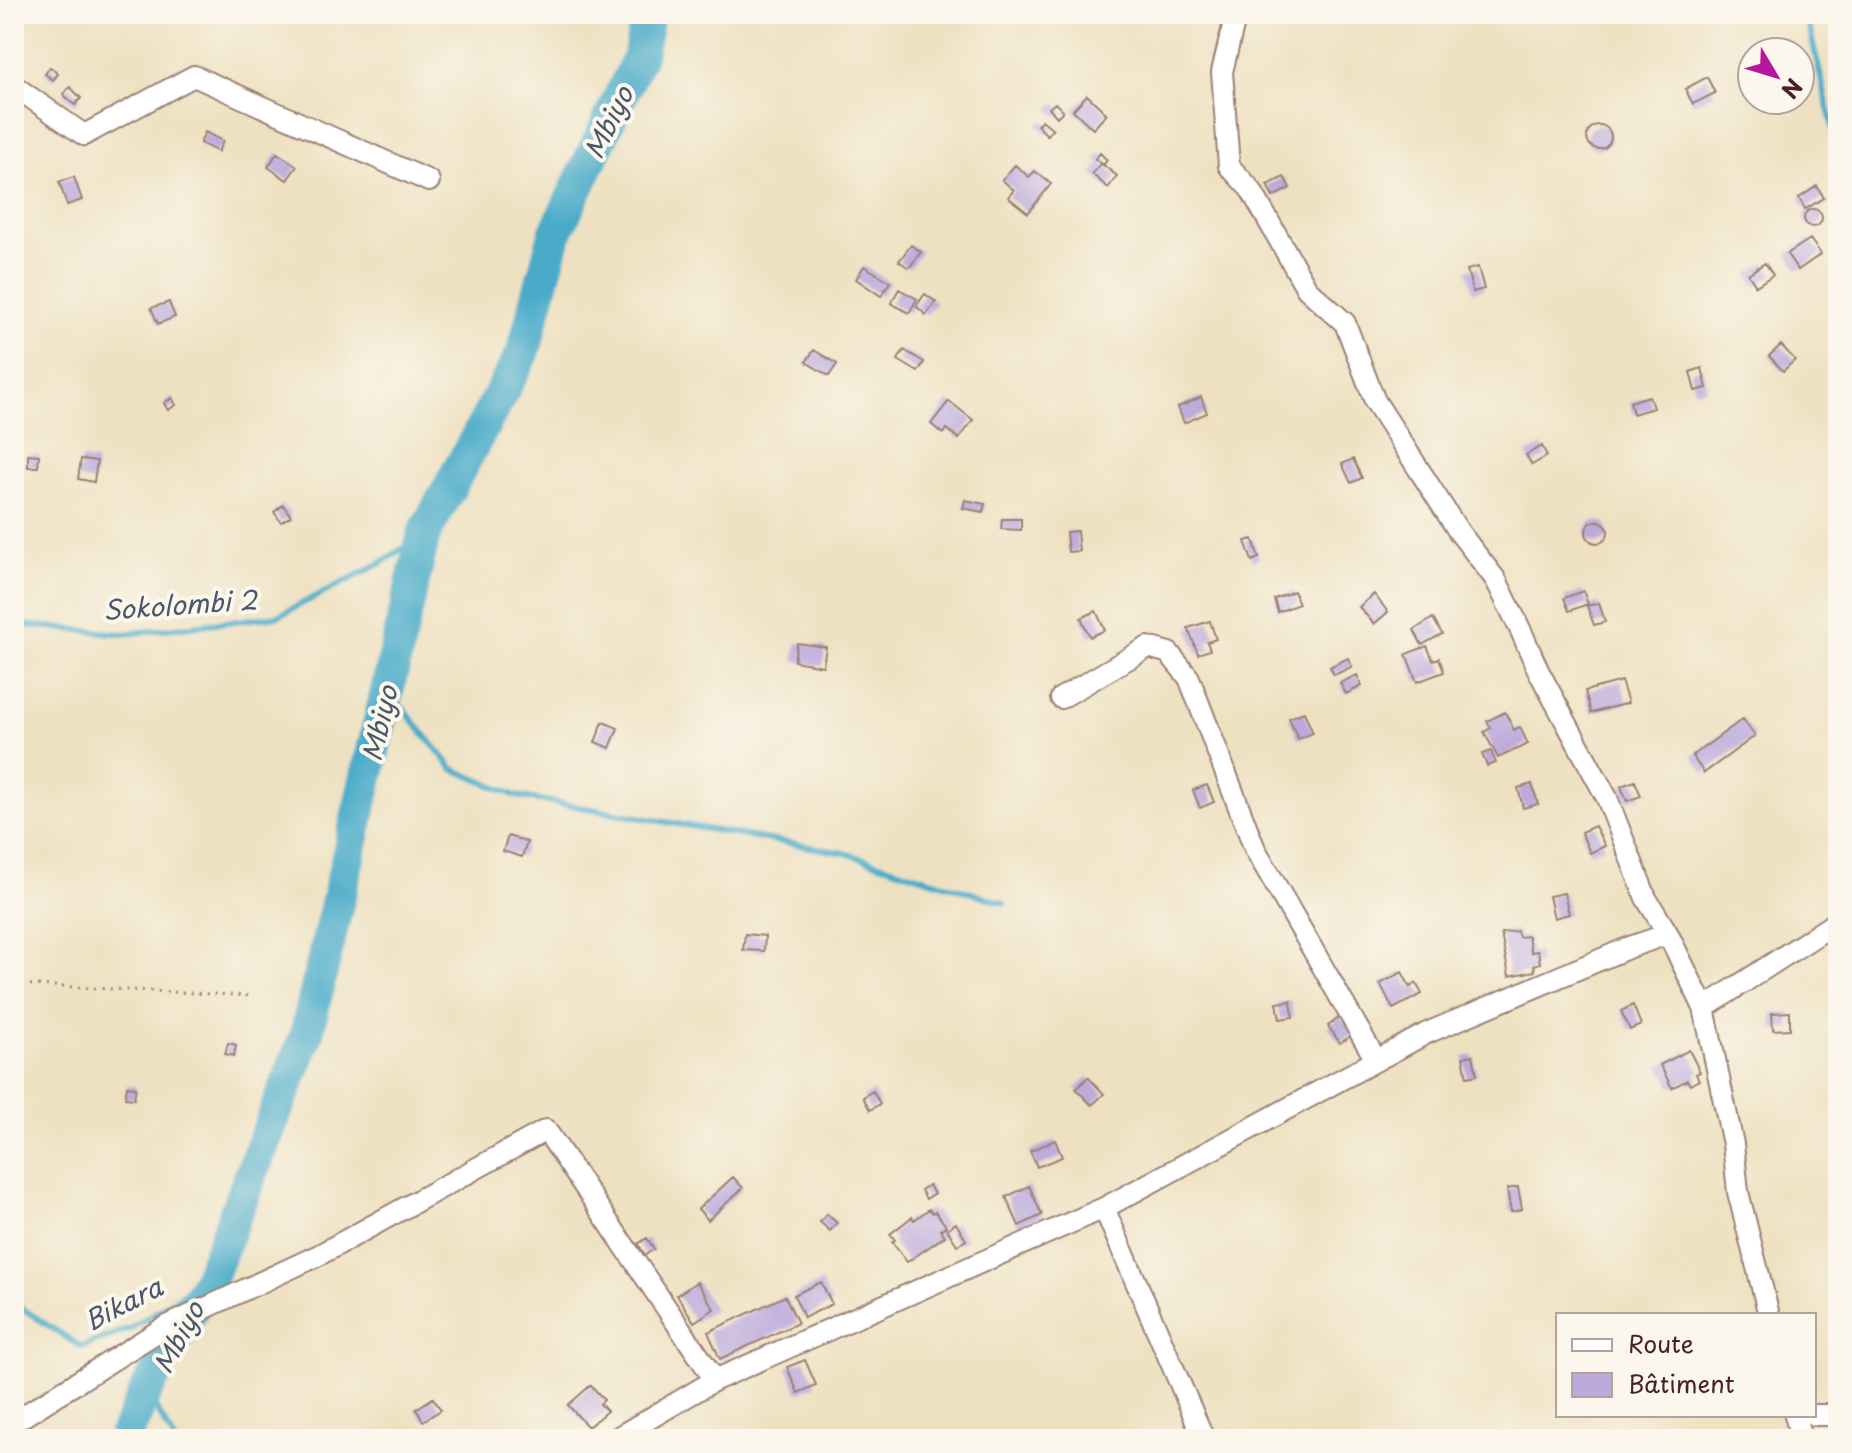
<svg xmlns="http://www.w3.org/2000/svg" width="1852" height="1453" font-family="'Playpen Sans',sans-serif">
<rect width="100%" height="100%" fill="#fbf7ec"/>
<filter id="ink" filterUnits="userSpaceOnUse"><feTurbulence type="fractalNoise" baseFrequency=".0125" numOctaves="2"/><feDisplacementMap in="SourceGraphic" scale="16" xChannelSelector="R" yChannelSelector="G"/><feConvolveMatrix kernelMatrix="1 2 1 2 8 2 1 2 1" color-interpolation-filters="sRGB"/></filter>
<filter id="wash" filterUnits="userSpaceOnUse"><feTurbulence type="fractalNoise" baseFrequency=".006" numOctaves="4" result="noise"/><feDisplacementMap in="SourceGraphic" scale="32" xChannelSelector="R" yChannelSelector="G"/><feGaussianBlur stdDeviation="1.8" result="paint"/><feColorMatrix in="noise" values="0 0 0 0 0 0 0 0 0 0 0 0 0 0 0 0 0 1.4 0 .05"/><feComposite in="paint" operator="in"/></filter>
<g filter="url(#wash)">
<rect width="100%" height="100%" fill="#eee1c1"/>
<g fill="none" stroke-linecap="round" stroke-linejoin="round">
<path stroke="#4aabc9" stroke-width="6" d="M1806 14 1838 150
M14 624 123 634 278 616 381 563 424 534
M387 689 453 769 516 796 845 853 1004 903
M14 1303 81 1347 131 1328 210 1277
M146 1391 174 1439"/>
<path stroke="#4aabc9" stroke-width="34" d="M124 1439 146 1391 210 1277 306 1036 424 534 523 353 555 234 640 55 648 14"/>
</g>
<g id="blocks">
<path fill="#bcaadc" d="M50 67 58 74 53 80 45 74Z
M1707 77 1715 93 1693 104 1685 89Z
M70 87 81 98 75 105 63 94Z
M1087 95 1107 114 1093 129 1073 110Z
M1055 103 1063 111 1057 117 1049 108Z
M1042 120 1053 129 1047 135 1037 125Z
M1587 137a12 12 0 1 1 24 0a12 12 0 1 1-24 0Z
M205 132 223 141 218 152 200 143Z
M277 153 297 166 287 180 268 167Z
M1100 153 1107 160 1103 165 1095 159Z
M1101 163 1117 176 1108 188 1092 174Z
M1015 165 1029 177 1035 171 1051 184 1028 213 1008 197 1014 190 1002 180Z
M74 177 82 200 67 205 59 182Z
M1284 177 1290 188 1273 197 1267 185Z
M1817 186 1824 198 1805 209 1799 198Z
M1804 218a9 9 0 1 1 18 0a9 9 0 1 1-18 0Z
M1810 239 1821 254 1798 270 1787 254Z
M911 245 921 252 909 268 899 261Z
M1765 263 1773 275 1756 286 1748 274Z
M864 266 890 282 881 296 856 279Z
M1478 267 1484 289 1473 292 1467 270Z
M899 289 917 299 909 313 891 303Z
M925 294 936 302 926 315 916 306Z
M169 302 175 317 158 324 151 308Z
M1781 345 1795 360 1783 371 1769 356Z
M814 350 837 364 829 376 806 362Z
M904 350 924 362 918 372 898 360Z
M1702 368 1707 388 1695 391 1690 372Z
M1649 396 1653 408 1633 414 1630 402Z
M1201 397 1207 413 1184 423 1178 407Z
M172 398 176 405 168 410 164 403Z
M949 401 973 420 959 439 947 429 943 434 931 424Z
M1542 446 1547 456 1532 465 1526 455Z
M28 454 39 455 38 467H28Z
M81 459 97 461 94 482 78 479Z
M1353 459 1362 478 1351 483 1342 464Z
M965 500 985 504 983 512 963 508Z
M283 505 291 516 281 522 274 512Z
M1002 519H1021V530L1001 529Z
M1586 532a11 11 0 1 1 22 0a11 11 0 1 1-22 0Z
M1077 531 1079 551 1068 552 1066 532Z
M1253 539 1259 558 1252 561 1245 541Z
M1294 591 1299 604 1278 612 1274 599Z
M1583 591 1588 604 1569 611 1564 598Z
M1374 594 1388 612 1374 624 1359 607Z
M1599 603 1605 622 1594 625 1587 606Z
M1096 611 1105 630 1090 637 1081 618Z
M1433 618 1442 634 1422 645 1414 630Z
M1210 621 1216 639 1207 642 1210 650 1198 654 1188 628Z
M797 643 826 647 823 666 794 661Z
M1427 646 1433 660 1439 658 1444 672 1417 682 1406 654Z
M1348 658 1352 667 1334 675 1330 667Z
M1357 675 1362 686 1346 694 1340 683Z
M1621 681 1628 703 1591 713 1585 691Z
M1304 712 1313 733 1298 739 1289 718Z
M1505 712 1514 730 1520 727 1528 744 1498 758 1484 732 1491 728 1487 721Z
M1743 719 1755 736 1704 773 1692 756Z
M603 722 618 728 610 748 595 742Z
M1491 751 1496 763 1487 766 1482 754Z
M1635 781 1641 796 1627 801 1621 786Z
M1532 784 1538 804 1523 808 1518 788Z
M1207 785 1214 802 1200 808 1193 790Z
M1595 826 1605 846 1590 853 1581 832Z
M508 836 527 842 522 857 503 851Z
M1564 893 1569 914 1554 918 1549 896Z
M1517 931 1519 937 1528 936 1531 952 1538 951 1540 963 1534 965 1535 971 1509 976 1501 933Z
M745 934 765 936 764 951 743 950Z
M1402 972 1410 987 1416 983 1422 994 1393 1009 1380 984Z
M1291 1001 1293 1017 1280 1019 1277 1003Z
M1633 1005 1641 1025 1630 1030 1621 1011Z
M1790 1012V1029L1773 1030 1772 1013Z
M1341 1016 1354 1034 1340 1043 1328 1026Z
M228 1043 236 1045 234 1056 225 1054Z
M1689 1050 1700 1072 1696 1074 1699 1080 1690 1085 1687 1080 1672 1088 1660 1065Z
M1473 1055 1477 1075 1467 1077 1463 1057Z
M1088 1077 1104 1094 1092 1105 1076 1089Z
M127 1086 136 1087 134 1099 125 1098Z
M873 1091 880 1104 870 1110 863 1097Z
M1055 1140 1062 1157 1037 1167 1030 1151Z
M733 1177 743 1188 708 1220 698 1209Z
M929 1185 934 1194 926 1199 921 1190Z
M1029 1186 1042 1215 1019 1226 1006 1197Z
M1518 1187 1522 1209 1511 1212 1507 1189Z
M929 1209 933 1213 935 1211 946 1226 940 1230 945 1236 907 1262 892 1242 895 1240 890 1234 912 1217 914 1220Z
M827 1214 837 1223 830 1231 820 1222Z
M956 1223 966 1240 957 1245 947 1229Z
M647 1238 654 1249 645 1255 638 1244Z
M697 1282 714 1309 694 1322 677 1295Z
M821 1282 832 1304 804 1318 794 1295Z
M785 1296 798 1323 720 1359 708 1332Z
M805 1360 816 1385 798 1393 787 1367Z
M591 1385 604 1400 600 1404 607 1411 588 1427 568 1405Z
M433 1398 441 1410 423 1421 416 1409Z"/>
</g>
</g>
<g filter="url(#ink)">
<use href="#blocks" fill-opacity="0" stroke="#9c8076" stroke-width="2"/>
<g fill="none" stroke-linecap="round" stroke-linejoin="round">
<defs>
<path id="minor" d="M1236 14 1222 72 1229 166 1251 190 1307 289 1345 323 1375 401 1459 532 1496 580 1521 631 1539 672 1607 798 1646 898 1668 934 1704 1008 1733 1144 1738 1192 1769 1315
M14 86 84 135 194 76 429 181
M1061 698 1148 647 1169 653 1189 678 1255 849 1376 1060
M1704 1008 1838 921
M1104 1208 1204 1439
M1795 1415 1801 1439
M1814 1415H1838
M14 1422 165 1327 319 1255 546 1130 715 1380 1104 1208 1427 1033 1630 947 1668 934
M615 1439 715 1380"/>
</defs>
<use href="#minor" stroke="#9c8076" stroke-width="24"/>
<path stroke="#9c8076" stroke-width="3" stroke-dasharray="2 6" stroke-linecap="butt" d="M14 984 251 996"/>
<use href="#minor" stroke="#fff" stroke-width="20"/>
</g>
</g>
<g text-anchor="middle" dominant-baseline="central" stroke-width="8" stroke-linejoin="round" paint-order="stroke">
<g font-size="26" font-style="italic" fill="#4a576a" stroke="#fbf7ec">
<text transform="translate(608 122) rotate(-64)">Mbiyo</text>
<text transform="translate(180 604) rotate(-4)">Sokolombi 2</text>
<text transform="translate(379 723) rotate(-77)">Mbiyo</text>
<text transform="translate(123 1303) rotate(-27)">Bikara</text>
<text transform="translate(178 1337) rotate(-62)">Mbiyo</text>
</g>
</g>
<rect width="1852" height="1453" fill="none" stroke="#fbf7ec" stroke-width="48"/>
<rect x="1556" y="1313" width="260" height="104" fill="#fbf7ec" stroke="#b4a19f" stroke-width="2"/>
<rect x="1572" y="1339" width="40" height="12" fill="#ffffff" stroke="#b4a19f" stroke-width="2"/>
<text x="1628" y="1353" font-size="24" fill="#4a1f2b">Route</text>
<rect x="1572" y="1373" width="40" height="24" fill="#bcaadc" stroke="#b4a19f" stroke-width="2"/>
<text x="1628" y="1393" font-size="24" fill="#4a1f2b">Bâtiment</text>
<g transform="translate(1776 76) rotate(128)"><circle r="38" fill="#fbf7ec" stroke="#b4a19f" stroke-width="2"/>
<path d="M0-6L14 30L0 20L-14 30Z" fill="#b5179e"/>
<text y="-12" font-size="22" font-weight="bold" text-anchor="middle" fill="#4a1f2b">N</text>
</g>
</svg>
